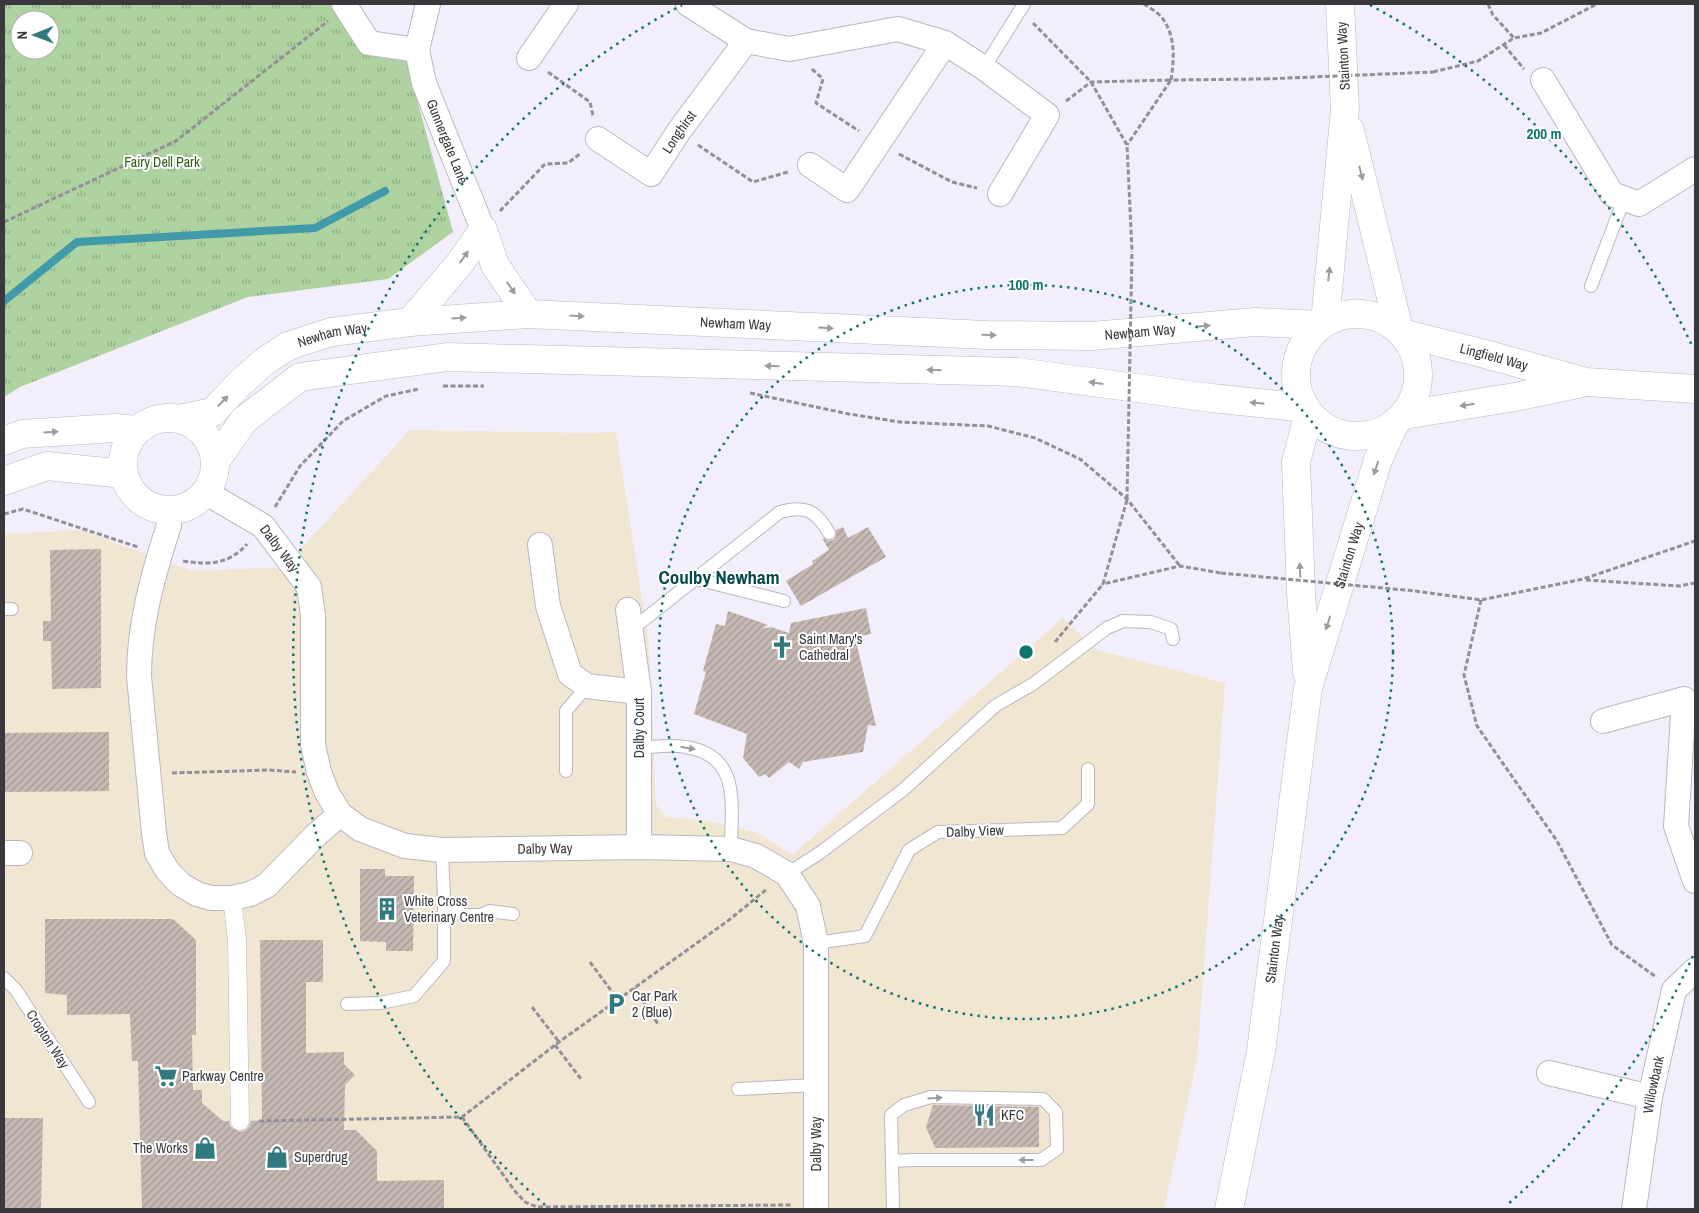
<svg xmlns="http://www.w3.org/2000/svg" width="1699" height="1213" font-family="'Archivo Narrow',sans-serif">
<defs>
<pattern id="park-tufts" width="24" height="20" patternUnits="userSpaceOnUse" patternTransform="scale(1.25)"><rect width="24" height="20" fill="#aed2a0"/><path d="M3 7l-1-3M5 7V3M7 7l1-3M15 17l-1-3M17 17v-4M19 17l1-3" fill="none" stroke="#8fab84"/></pattern>
<pattern id="building-hatch" width="6" height="6" patternUnits="userSpaceOnUse" patternTransform="scale(1.25)"><rect width="6" height="6" fill="#c6b9b3"/><path d="M-1 1l2-2M0 6l6-6M5 7l2-2" fill="none" stroke="#a29793"/></pattern>
</defs>
<rect width="100%" height="100%" fill="#f3eefb"/>
<path fill="#f1e6d1" d="M410 430 590 433 616 432 649 644 656 805 667 817 710 821 758 833 792 855 1063 618 1097 650 1225 683 1197 1059 1164 1209H4V534L80 530 193 571 284 567Z"/>
<path fill="url(#park-tufts)" fill-rule="evenodd" d="M4 4H334L405 55 453 232 388 279 248 297 20 387 4 397ZM20 20H50V50H20Z"/>
<g fill="none" stroke-linecap="round" stroke-linejoin="round">
<path stroke="#419aaa" stroke-width="8" d="M4 301 77 242 315 228 385 191"/>
</g>
<path fill="url(#building-hatch)" d="M843 527 848 538 868 527 886 557 801 606 786 581 813 564 812 561 829 550 822 538 829 541 833 540 836 536V530Z
M101 549V688L52 689 51 641H43V621H51L50 550Z
M866 608 871 634 855 637 876 726 868 725 863 752 803 762 799 769 789 762 769 778 765 774 759 777 743 758 747 734 694 714 706 672 703 671 716 624 725 626 728 611 768 625 762 629 771 627 789 633 791 623Z
M109 732V791L4 792V733Z
M360 869H385V876H414L413 951H386V942L360 941Z
M45 919H173L196 940V1035H192L193 1090H202V1103L223 1121H229L231 1127 240 1132 246 1130 249 1126 251 1121 262 1120 260 940H323V982H306V1053L344 1052V1064L355 1075 345 1085 344 1130H356L377 1151V1181L444 1180V1209H142L138 1061H132L130 1014 67 1015V995L45 993Z
M933 1105 1039 1107V1147L935 1148 926 1127Z
M4 1118H43L41 1209H4Z"/>
<g fill="none" stroke-linecap="round" stroke-linejoin="round">
<defs>
<path id="service" d="M984 68 1024 4
M1591 286 1624 199
M696 579 784 601
M4 609H12
M631 630 780 512C805 505 816 510 829 533
M639 748C654 747 671 744 685 747 742 755 731 806 731 849
M566 771V711L587 686
M442 850 444 899 462 915H481L489 911 513 914
M787 874 821 852 903 790 995 706 1033 684 1107 628 1123 621 1151 622 1171 629 1173 639
M816 943 865 936 909 850 938 832 1062 828 1088 804V769
M4 978 16 990 89 1102
M347 1004 380 1003 414 996 444 961V899
M738 1089 816 1085
M892 1161 912 1160H1041L1057 1149 1056 1112 1043 1099 931 1097 904 1105 891 1115 893 1209"/>
<path id="pedestrian" d="M232 898 237 940 240 1121"/>
<g id="minor">
<path d="M344 4 369 43 417 50"/>
<path id="s1" d="M428 4 417 50 424 83 483 230"/>
<path d="M688 4 746 41 789 49 898 29 945 43 984 68 1047 115 1000 194"/>
<path d="M529 58 566 4"/>
<path d="M1543 80 1612 194 1639 204 1695 169"/>
<path id="s2" d="M598 139 651 174 679 131 746 41"/>
<path d="M810 165 847 190 945 43"/>
<path id="s3" d="M205 492 263 526 309 587 313 616V745L319 772 327 793 340 814 360 829 405 846 442 850 639 847 731 849 756 856 787 874 808 906 816 943V1209"/>
<path d="M169 525C153 575 139 624 139 676L154 833 157 853 167 870 180 884 197 894 211 898H232L250 894 266 886 316 835 340 814"/>
<path d="M540 545 548 606 570 674 587 686 639 692"/>
<path d="M628 610 639 692V847"/>
<path d="M1603 721 1684 699 1676 826 1695 881"/>
<path d="M4 853H20"/>
<path d="M1549 1073 1650 1097"/>
<path id="s4" d="M1634 1209 1650 1097 1674 990 1695 970"/>
</g>
<g id="tertiary">
<path d="M1350 130 1399 330"/>
<path d="M483 230 495 265 528 314"/>
<circle cx="1357" cy="375" r="61"/>
<path d="M410 322 460 263 483 230"/>
<path d="M1325 322 1345 109 1340 4"/>
<path id="s5" d="M1402 333 1485 354 1586 382 1695 389"/>
<path d="M1404 415 1515 397 1582 383"/>
<circle cx="169" cy="464" r="46"/>
<path id="s6" d="M179 419 213 412 239 384 265 361 288 346 331 332 410 322 528 314 987 335 1092 336 1255 322 1321 325"/>
<path d="M4 441 22 434 115 428 137 430"/>
<path d="M215 462 244 420 300 377 447 357 1017 372 1212 398 1306 408"/>
<path d="M4 481 47 466 124 474"/>
<path d="M1307 672 1301 593 1296 462 1309 413"/>
<path id="s7" d="M1229 1209 1261 1051 1308 688 1378 460 1395 423"/>
</g>
</defs>
<use href="#service" stroke="#bbb6c2" stroke-width="14"/>
<use href="#pedestrian" stroke="#bbb6c2" stroke-width="19"/>
<use href="#minor" stroke="#bbb6c2" stroke-width="26"/>
<use href="#tertiary" stroke="#bbb6c2" stroke-width="29"/>
<path stroke="#938f98" stroke-width="3" stroke-dasharray="5 2.5" stroke-linecap="butt" d="M1144 4C1150 8 1159 13 1163 19 1176 38 1174 59 1171 80L1265 79
M1488 4 1493 15 1514 38
M1033 23 1091 82 1127 145 1132 251
M1504 45 1524 69
M812 69 823 79 816 103 859 131
M548 72 590 102 593 116
M1433 72 1478 61 1514 38 1541 33 1597 4
M1066 101 1091 82 1171 80 1127 145
M698 145 753 182 788 172
M899 154 952 182 977 188
M500 211 545 164 568 163 581 153
M4 222 176 141 328 21
M443 386H484
M750 393 849 414 900 422 988 426 1035 438 1080 459 1127 499 1180 566
M1127 500 1103 584 1180 566 1221 573
M275 507 300 466 343 421 386 396 419 389
M4 514 23 509 138 547
M183 561C209 565 228 565 247 544
M1586 580 1679 586 1695 583
M1415 591 1481 600 1583 579 1695 541
M1481 600 1464 675 1477 726 1557 841 1612 945 1656 977
M1055 642 1103 584
M172 773 269 770 296 772
M590 962 618 1000
M634 988 658 1024
M532 1007 559 1042
M555 1045 581 1079
M462 1117 514 1190 525 1202 537 1207 793 1205
M259 1121 462 1117 559 1042 729 920 767 889"/>
<use href="#service" stroke="#fff" stroke-width="12"/>
<use href="#pedestrian" stroke="#fff" stroke-width="18"/>
<use href="#minor" stroke="#fff" stroke-width="24"/>
<use href="#tertiary" stroke="#fff" stroke-width="28"/>
<path stroke="#938f98" stroke-width="3" stroke-dasharray="5 2.5" stroke-linecap="butt" d="M1265 79 1433 72
M1127 499 1132 251
M1221 573 1415 591"/>
</g>
<defs><path id="oneway-solid" d="M-6-.8H1V-3.2L6.5 0L1 3.2V.8H-6Z" transform="scale(1.25)"/></defs>
<g fill="#9c9c9e">
<use href="#oneway-solid" transform="translate(1361 173) rotate(76)"/>
<use href="#oneway-solid" transform="translate(464 257) rotate(-55)"/>
<use href="#oneway-solid" transform="translate(1329 274) rotate(-84)"/>
<use href="#oneway-solid" transform="translate(511 288) rotate(56)"/>
<use href="#oneway-solid" transform="translate(577 316) rotate(3)"/>
<use href="#oneway-solid" transform="translate(459 318) rotate(-4)"/>
<use href="#oneway-solid" transform="translate(1203 326) rotate(-5)"/>
<use href="#oneway-solid" transform="translate(826 328) rotate(3)"/>
<use href="#oneway-solid" transform="translate(989 335) rotate(1)"/>
<use href="#oneway-solid" transform="translate(772 366) rotate(-178)"/>
<use href="#oneway-solid" transform="translate(934 370) rotate(-178)"/>
<use href="#oneway-solid" transform="translate(1096 383) rotate(-172)"/>
<use href="#oneway-solid" transform="translate(223 401) rotate(-46)"/>
<use href="#oneway-solid" transform="translate(1257 403) rotate(-174)"/>
<use href="#oneway-solid" transform="translate(1467 405) rotate(171)"/>
<use href="#oneway-solid" transform="translate(51 432) rotate(-4)"/>
<use href="#oneway-solid" transform="translate(1376 468) rotate(108)"/>
<use href="#oneway-solid" transform="translate(1300 570) rotate(-92)"/>
<use href="#oneway-solid" transform="translate(1328 623) rotate(107)"/>
<use href="#oneway-solid" transform="translate(688 748) rotate(10)"/>
<use href="#oneway-solid" transform="translate(935 1098) rotate(-3)"/>
<use href="#oneway-solid" transform="translate(1026 1160) rotate(180)"/>
</g>
<g fill="none" stroke="#0f766e" stroke-width="2.5" stroke-dasharray="2.5 5">
<circle cx="1026" cy="652" r="367"/>
<path d="M1693 956A733 733 0 0 1 1507 1205M545 1205A733 733 0 0 1 682 5M1370 5A733 733 0 0 1 1693 348"/>
</g>
<defs>
<symbol id="church-bare" viewBox="-9 -9 18 18"><path d="M-1.2-6h2.4v3.5h3.3v2.4h-3.3V6h-2.4V-.1h-3.3v-2.4h3.3Z" fill="#30797e" stroke="#fff" stroke-width="2.5" paint-order="stroke"/></symbol>
<symbol id="building-bare" viewBox="-9 -9 18 18"><path d="M-4-6H4V6H1V3H-1V6H-4ZM-2.5-4.3h1.7v1.8h-1.7ZM.8-4.3h1.7v1.8H.8ZM-2.5-1h1.7V.8h-1.7ZM.8-1h1.7V.8H.8Z" fill="#30797e" stroke="#fff" stroke-width="2.5" paint-order="stroke"/></symbol>
<symbol id="parking-bare" viewBox="-9 -9 18 18"><path d="M-3.5-5.5H1a3.5 3.5 0 0 1 0 7H-1V5.5H-3.5ZM-1-3.4V-.6H.8a1.4 1.4 0 0 0 0-2.8Z" fill="#30797e" stroke="#fff" stroke-width="2.5" paint-order="stroke"/></symbol>
<symbol id="supermarket-bare" viewBox="-9 -9 18 18"><path d="M-6-5.5h2.5l.6 2H6L4.5 2H-2.5L-4.4-4H-6ZM-1.5 3.2a1.3 1.3 0 1 0 .1 0ZM3 3.2a1.3 1.3 0 1 0 .1 0Z" fill="#30797e" stroke="#fff" stroke-width="2.5" paint-order="stroke"/></symbol>
<symbol id="restaurant-bare" viewBox="-9 -9 18 18"><path d="M-5-6h1v4h1v-4h1v4h1v-4h1v5L-1.5 .5V6h-2V.5L-5-1ZM5-6V6H3V1.5H1.5Q1.5-4 5-6Z" fill="#30797e" stroke="#fff" stroke-width="2.5" paint-order="stroke"/></symbol>
<symbol id="shop-bare" viewBox="-9 -9 18 18"><path d="M-5-2.5h2.3a2.7 3.5 0 0 1 5.4 0H5L5.5 6h-11ZM-1.5-2.5h3a1.5 2.3 0 0 0-3 0Z" fill="#30797e" stroke="#fff" stroke-width="2.5" paint-order="stroke"/></symbol>
</defs>
<g fill-rule="evenodd">
<use href="#church-bare" x="766" y="631" width="32" height="32"/>
<use href="#building-bare" x="371" y="893" width="32" height="32"/>
<use href="#parking-bare" x="600" y="988" width="32" height="32"/>
<use href="#supermarket-bare" x="150" y="1060" width="32" height="32"/>
<use href="#restaurant-bare" x="968" y="1099" width="32" height="32"/>
<use href="#shop-bare" x="189" y="1132" width="32" height="32"/>
<use href="#shop-bare" x="261" y="1141" width="32" height="32"/>
</g>
<g text-anchor="middle" dominant-baseline="central" stroke-width="4" stroke-linejoin="round" paint-order="stroke">
<g font-size="14" fill="#3a383d" stroke="#fff">
<text transform="translate(1343 56) rotate(-93)">Stainton Way</text>
<text stroke="none"><textPath href="#s2" startOffset="114">Longhirst</textPath></text>
<text stroke="none"><textPath href="#s1" startOffset="144">Gunnergate Lane</textPath></text>
<text stroke="none"><textPath href="#s6" startOffset="586">Newham Way</textPath></text>
<text stroke="none"><textPath href="#s6" startOffset="991">Newham Way</textPath></text>
<text stroke="none"><textPath href="#s6" startOffset="181">Newham Way</textPath></text>
<text stroke="none"><textPath href="#s5" startOffset="95">Lingfield Way</textPath></text>
<text stroke="none"><textPath href="#s3" startOffset="95">Dalby Way</textPath></text>
<text stroke="none"><textPath href="#s7" startOffset="666">Stainton Way</textPath></text>
<text transform="translate(639 728) rotate(-90)">Dalby Court</text>
<text transform="translate(975 831) rotate(-2)">Dalby View</text>
<text stroke="none"><textPath href="#s3" startOffset="590">Dalby Way</textPath></text>
<text stroke="none"><textPath href="#s7" startOffset="264">Stainton Way</textPath></text>
<text transform="translate(48 1039) rotate(57)">Cropton Way</text>
<text stroke="none"><textPath href="#s4" startOffset="126">Willowbank</textPath></text>
<text transform="translate(816 1144) rotate(-90)">Dalby Way</text>
</g>
<g font-size="14" fill="#2e5d14" stroke="#fff">
<text x="162" y="162">Fairy Dell Park</text>
</g>
<g font-size="14" fill="#3a383d" stroke="#fff" text-anchor="start">
<text x="799" y="639">Saint Mary's<tspan x="799" dy="16">Cathedral</tspan></text>
<text x="404" y="901">White Cross<tspan x="404" dy="16">Veterinary Centre</tspan></text>
<text x="632" y="996">Car Park<tspan x="632" dy="16">2 (Blue)</tspan></text>
<text x="182" y="1076">Parkway Centre</text>
<text x="1001" y="1115">KFC</text>
<text x="188" y="1148" text-anchor="end">The Works</text>
<text x="294" y="1157">Superdrug</text>
</g>
<g font-size="19" font-weight="bold" fill="#05484c" stroke="#fff">
<text x="719" y="577">Coulby Newham</text>
</g>
</g>
<circle cx="1026" cy="652" r="8" fill="#0f766e" stroke="#fff" stroke-width="2.5"/>
<g font-size="15" text-anchor="middle" font-weight="bold" fill="#0f766e" stroke="#fff" stroke-width="4" stroke-linejoin="round" paint-order="stroke">
<text x="1544" y="139">200 m</text>
<text x="1026" y="290">100 m</text>
</g>
<rect width="1699" height="1213" fill="none" stroke="#3a383d" stroke-width="10"/>
<g transform="translate(35 35) rotate(269)"><circle r="24" fill="#ffffff" stroke="#b0afb1"/>
<path d="M0-4L9 19L0 12L-9 19Z" fill="#30797e"/>
<text y="-8" font-size="14" font-weight="bold" text-anchor="middle" fill="#3a383d">N</text>
</g>
</svg>
